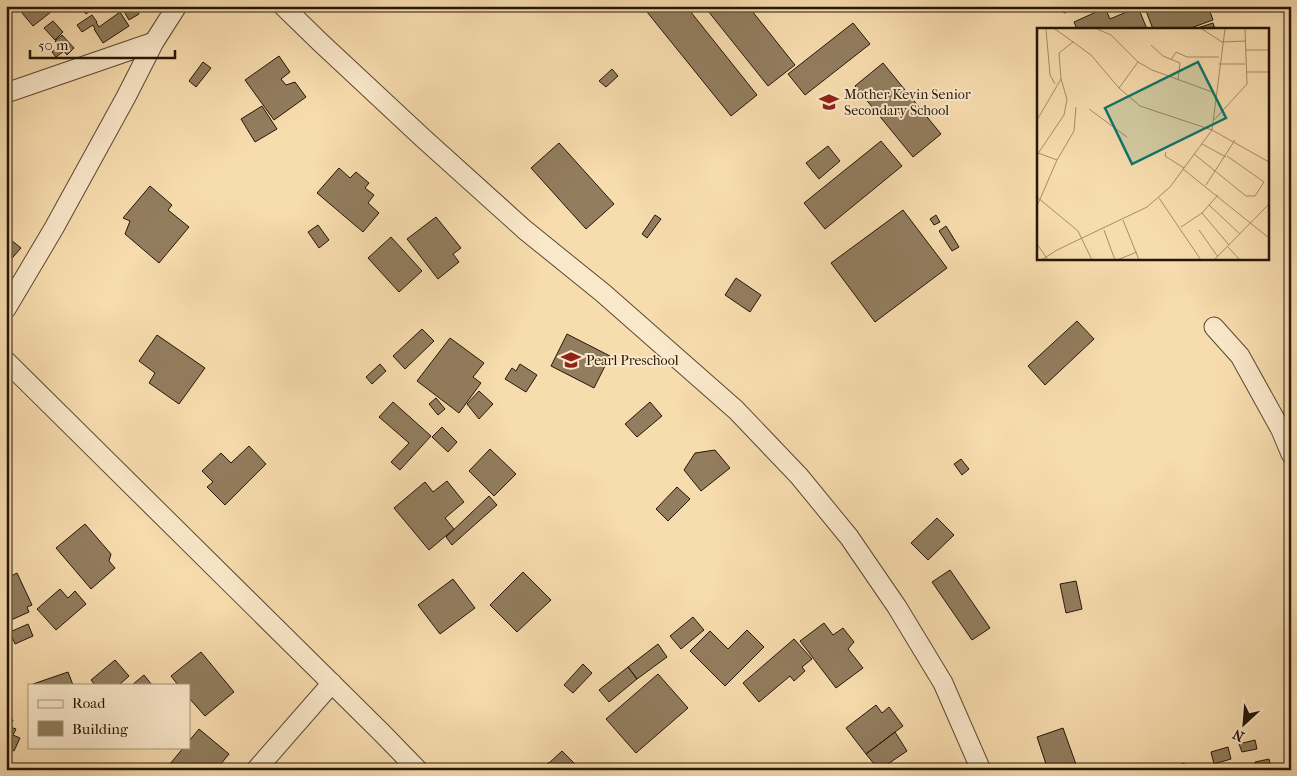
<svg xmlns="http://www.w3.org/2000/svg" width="1297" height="776" font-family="'IM FELL French Canon',serif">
<rect width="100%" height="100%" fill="#f7dcae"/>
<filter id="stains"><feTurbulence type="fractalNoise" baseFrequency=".004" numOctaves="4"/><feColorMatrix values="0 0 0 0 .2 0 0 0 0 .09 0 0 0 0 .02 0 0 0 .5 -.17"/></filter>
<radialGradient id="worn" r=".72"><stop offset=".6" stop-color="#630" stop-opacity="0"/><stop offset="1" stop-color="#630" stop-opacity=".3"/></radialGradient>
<path fill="#927d5e" stroke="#251607" d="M6 6H13L16 9 9 15 6 12Z
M31 6H47L51 12 33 26 22 13Z
M80 6H93L94 8 86 14Z
M125 6H135L139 14 129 20 122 8Z
M654 6H686L757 95 731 116 647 12Z
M704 6H748L795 65 768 86Z
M1061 6H1082L1064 13Z
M1144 6H1208L1213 20 1188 29H1153Z
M1138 7 1147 29H1077L1074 22 1105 8 1110 19Z
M120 12 129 26 103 43 94 29H95L93 25 82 32 77 25 92 15 97 22H96L99 27Z
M53 21 63 32 55 40 44 28Z
M853 23 870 44 805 95 788 74Z
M1213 23 1215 29H1194Z
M62 35 74 48 67 55 64 51 56 57 52 52 59 46 55 41Z
M279 56 290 72 281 79 286 85 295 82 306 97 274 120 245 80Z
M203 62 211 68 196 87 189 81Z
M883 63 941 134 913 157 855 86Z
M612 69 618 76 606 87 599 81Z
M262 106 277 129 255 142 241 119Z
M881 141 902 166 825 229 804 203Z
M559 143 614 204 586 229 531 168Z
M828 146 840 161 819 179 806 163Z
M339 168 350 178 356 172 369 183 365 188 374 195 368 203 379 213 363 232 317 193Z
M150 186 172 205 168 210 189 227 159 263 125 234 130 221 123 218Z
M903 210 947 268 875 322 831 263Z
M655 215 661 219 647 238 642 234Z
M936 215 940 222 934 225 930 219Z
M436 217 461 248 453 254 459 262 438 279 407 239Z
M318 225 329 240 319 248 308 232Z
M946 226 959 247 952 251 939 231Z
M6 236 21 248 6 265Z
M391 237 422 271 399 292 368 258Z
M736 278 761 295 750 312 725 295Z
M1077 321 1094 339 1045 385 1028 366Z
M422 329 434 341 405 369 393 356Z
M567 334 610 356 594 388 551 366Z
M157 335 205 368 179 404 149 383 155 373 139 361Z
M450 338 484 363 473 377 481 383 459 413 417 381Z
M380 364 386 371 372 384 366 377Z
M520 364 537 375 526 392 505 379 512 368 516 371Z
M479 391 493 404 479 419 467 404Z
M436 398 445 409 438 415 429 404Z
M393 402 431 436 400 470 391 462 409 443 379 417Z
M650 402 662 416 637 437 625 424Z
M442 427 457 442 448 452 432 437Z
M249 446 266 464 225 505 207 487 213 482 202 471 221 453 231 463Z
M490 449 516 474 494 496 469 471Z
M715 450 730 468 701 491 684 470 695 453Z
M961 459 969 469 962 475 954 464Z
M447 481 464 502 445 518 454 529 429 550 394 508 425 482 433 492Z
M677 487 690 499 668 521 656 509Z
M489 496 497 505 452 545 446 537Z
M937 518 954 535 928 560 911 543Z
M85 524 111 554 109 561 115 568 91 589 56 548Z
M6 567 11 576 17 573 32 605 27 607 29 612 11 620 6 611Z
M950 570 990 628 972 640 932 582Z
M523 572 551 600 517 632 490 605Z
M453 579 475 608 440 634 418 605Z
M1076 581 1082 609 1066 613 1060 584Z
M60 589 68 598 75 591 86 604 56 630 37 609Z
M693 617 704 630 681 649 670 636Z
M824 623 833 635 843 628 854 642 848 649 863 668 836 688 800 641Z
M28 624 33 636 15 644 10 632Z
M747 630 764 647 725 686 690 651 710 631 728 649Z
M794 639 812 659 802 667 805 671 794 681 790 676 759 702 743 683Z
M658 644 667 657 637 679 628 667Z
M201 652 234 692 205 716 189 698V685H178L171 676Z
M115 660 129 676 119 685H95L91 680Z
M583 664 592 673 573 693 564 685Z
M628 667 637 679 609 702 599 690Z
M68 672 73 685H33V684Z
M658 674 688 708 636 753 606 719Z
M144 675 152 685H132Z
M876 705 882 713 889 707 903 726 866 754 846 728Z
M7 717 13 720 10 727 16 729 13 735 20 738 14 751 6 747V720Z
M1063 728 1078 770H1048L1037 737Z
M199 729 229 754 216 770H165L184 747H189V741Z
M895 732 907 751 879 770 866 754Z
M1255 740 1257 749 1242 752 1239 744Z
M1228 747 1231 759 1214 764 1211 752Z
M562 751 581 770H541L549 762V763Z
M1269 759 1272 770H1257L1255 762Z
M1184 763 1187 770H1163Z"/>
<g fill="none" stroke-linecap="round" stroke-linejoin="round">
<defs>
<path id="street" d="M283 6 320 42 424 139 525 230 603 293 736 410 799 476 849 537 897 607 943 683 981 770
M6 93 154 42
M6 309 54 228 126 97 154 42 177 6
M1214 327 1240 356 1281 430 1291 454
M6 361 382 733 418 770
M256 770 332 683"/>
</defs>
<use href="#street" stroke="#5a4831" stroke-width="21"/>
<use href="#street" stroke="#fae8ca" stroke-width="19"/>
</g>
<defs>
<symbol id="school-bare" viewBox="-9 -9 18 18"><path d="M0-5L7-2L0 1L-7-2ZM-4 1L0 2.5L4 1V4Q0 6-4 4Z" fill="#8f2418" stroke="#fae8ca" stroke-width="2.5" paint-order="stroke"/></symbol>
</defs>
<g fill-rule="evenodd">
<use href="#school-bare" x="815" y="88" width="28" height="28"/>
<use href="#school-bare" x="557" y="346" width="28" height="28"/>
</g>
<g text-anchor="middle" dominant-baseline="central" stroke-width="4" stroke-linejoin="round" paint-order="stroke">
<g font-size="14" fill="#251607" stroke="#fae8ca" text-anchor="start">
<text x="844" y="94">Mother Kevin Senior<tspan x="844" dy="16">Secondary School</tspan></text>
<text x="586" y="360">Pearl Preschool</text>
</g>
</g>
<g transform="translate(1037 28)">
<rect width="232" height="232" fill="#f7dcae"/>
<path fill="none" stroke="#a38d6b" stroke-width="1" d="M9 1 13 47 18 56M18 1 54 27 82 60 103 78 175 102 232 134M60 1 74 7 101 34 115 42 178 65M165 1 185 14 208 13M114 17 126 28 143 35 141 52M208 22H232M134 32 139 24 150 29H182M181 36H208M209 44H232M24 51 22 25 36 14M82 60 101 34M52 81 90 109M0 92 24 51 30 71 27 87 0 127M177 92 210 56 208 1M165 116 189 129M129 124 128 128 147 140M1 125 20 132 37 103 39 79M157 126 209 168H218L227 154 190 128M146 141 232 210M169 157 198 112M0 169 41 203 55 232M122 170 164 232M172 177 203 206M0 178 20 132M165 185 192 217M86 192 102 232M144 199 165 185 181 167M67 202 78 232M162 202 181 229M0 216 9 229 4 232M191 219 203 232M11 232 9 229 20 222 110 179 133 159 175 102 188 1M80 232 100 224M177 232 232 176"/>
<path fill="#0f766e" fill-opacity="0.15" stroke="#0f766e" stroke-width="2.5" d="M161 34 189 90 95 136 68 80Z"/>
<rect width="232" height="232" fill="none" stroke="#251607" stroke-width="2.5"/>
</g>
<rect width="1297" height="776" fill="none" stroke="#f7dcae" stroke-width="25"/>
<rect x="8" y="8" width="1282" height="761" fill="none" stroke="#251607" stroke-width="2.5"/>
<rect x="12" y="12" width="1272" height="751" fill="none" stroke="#251607"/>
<rect x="28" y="684" width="162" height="65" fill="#fae8ca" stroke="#a5947c"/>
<rect x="38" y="700" width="25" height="8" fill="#fae8ca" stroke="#a5947c"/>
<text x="72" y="708" font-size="15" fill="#251607">Road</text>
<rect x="38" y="721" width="25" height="15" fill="#927d5e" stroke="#a5947c"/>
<text x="72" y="734" font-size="15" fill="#251607">Building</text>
<g transform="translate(1244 724) rotate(206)" stroke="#fae8ca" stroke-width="4" paint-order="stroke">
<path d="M0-4L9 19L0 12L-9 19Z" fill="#251607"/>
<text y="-8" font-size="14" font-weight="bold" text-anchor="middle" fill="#251607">N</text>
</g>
<path d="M30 50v8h145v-8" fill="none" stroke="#251607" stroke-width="2.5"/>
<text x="38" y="50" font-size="15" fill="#251607" stroke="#fae8ca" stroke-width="4" paint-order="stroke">50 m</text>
<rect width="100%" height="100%" filter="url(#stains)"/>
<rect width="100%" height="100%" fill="url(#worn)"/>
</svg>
